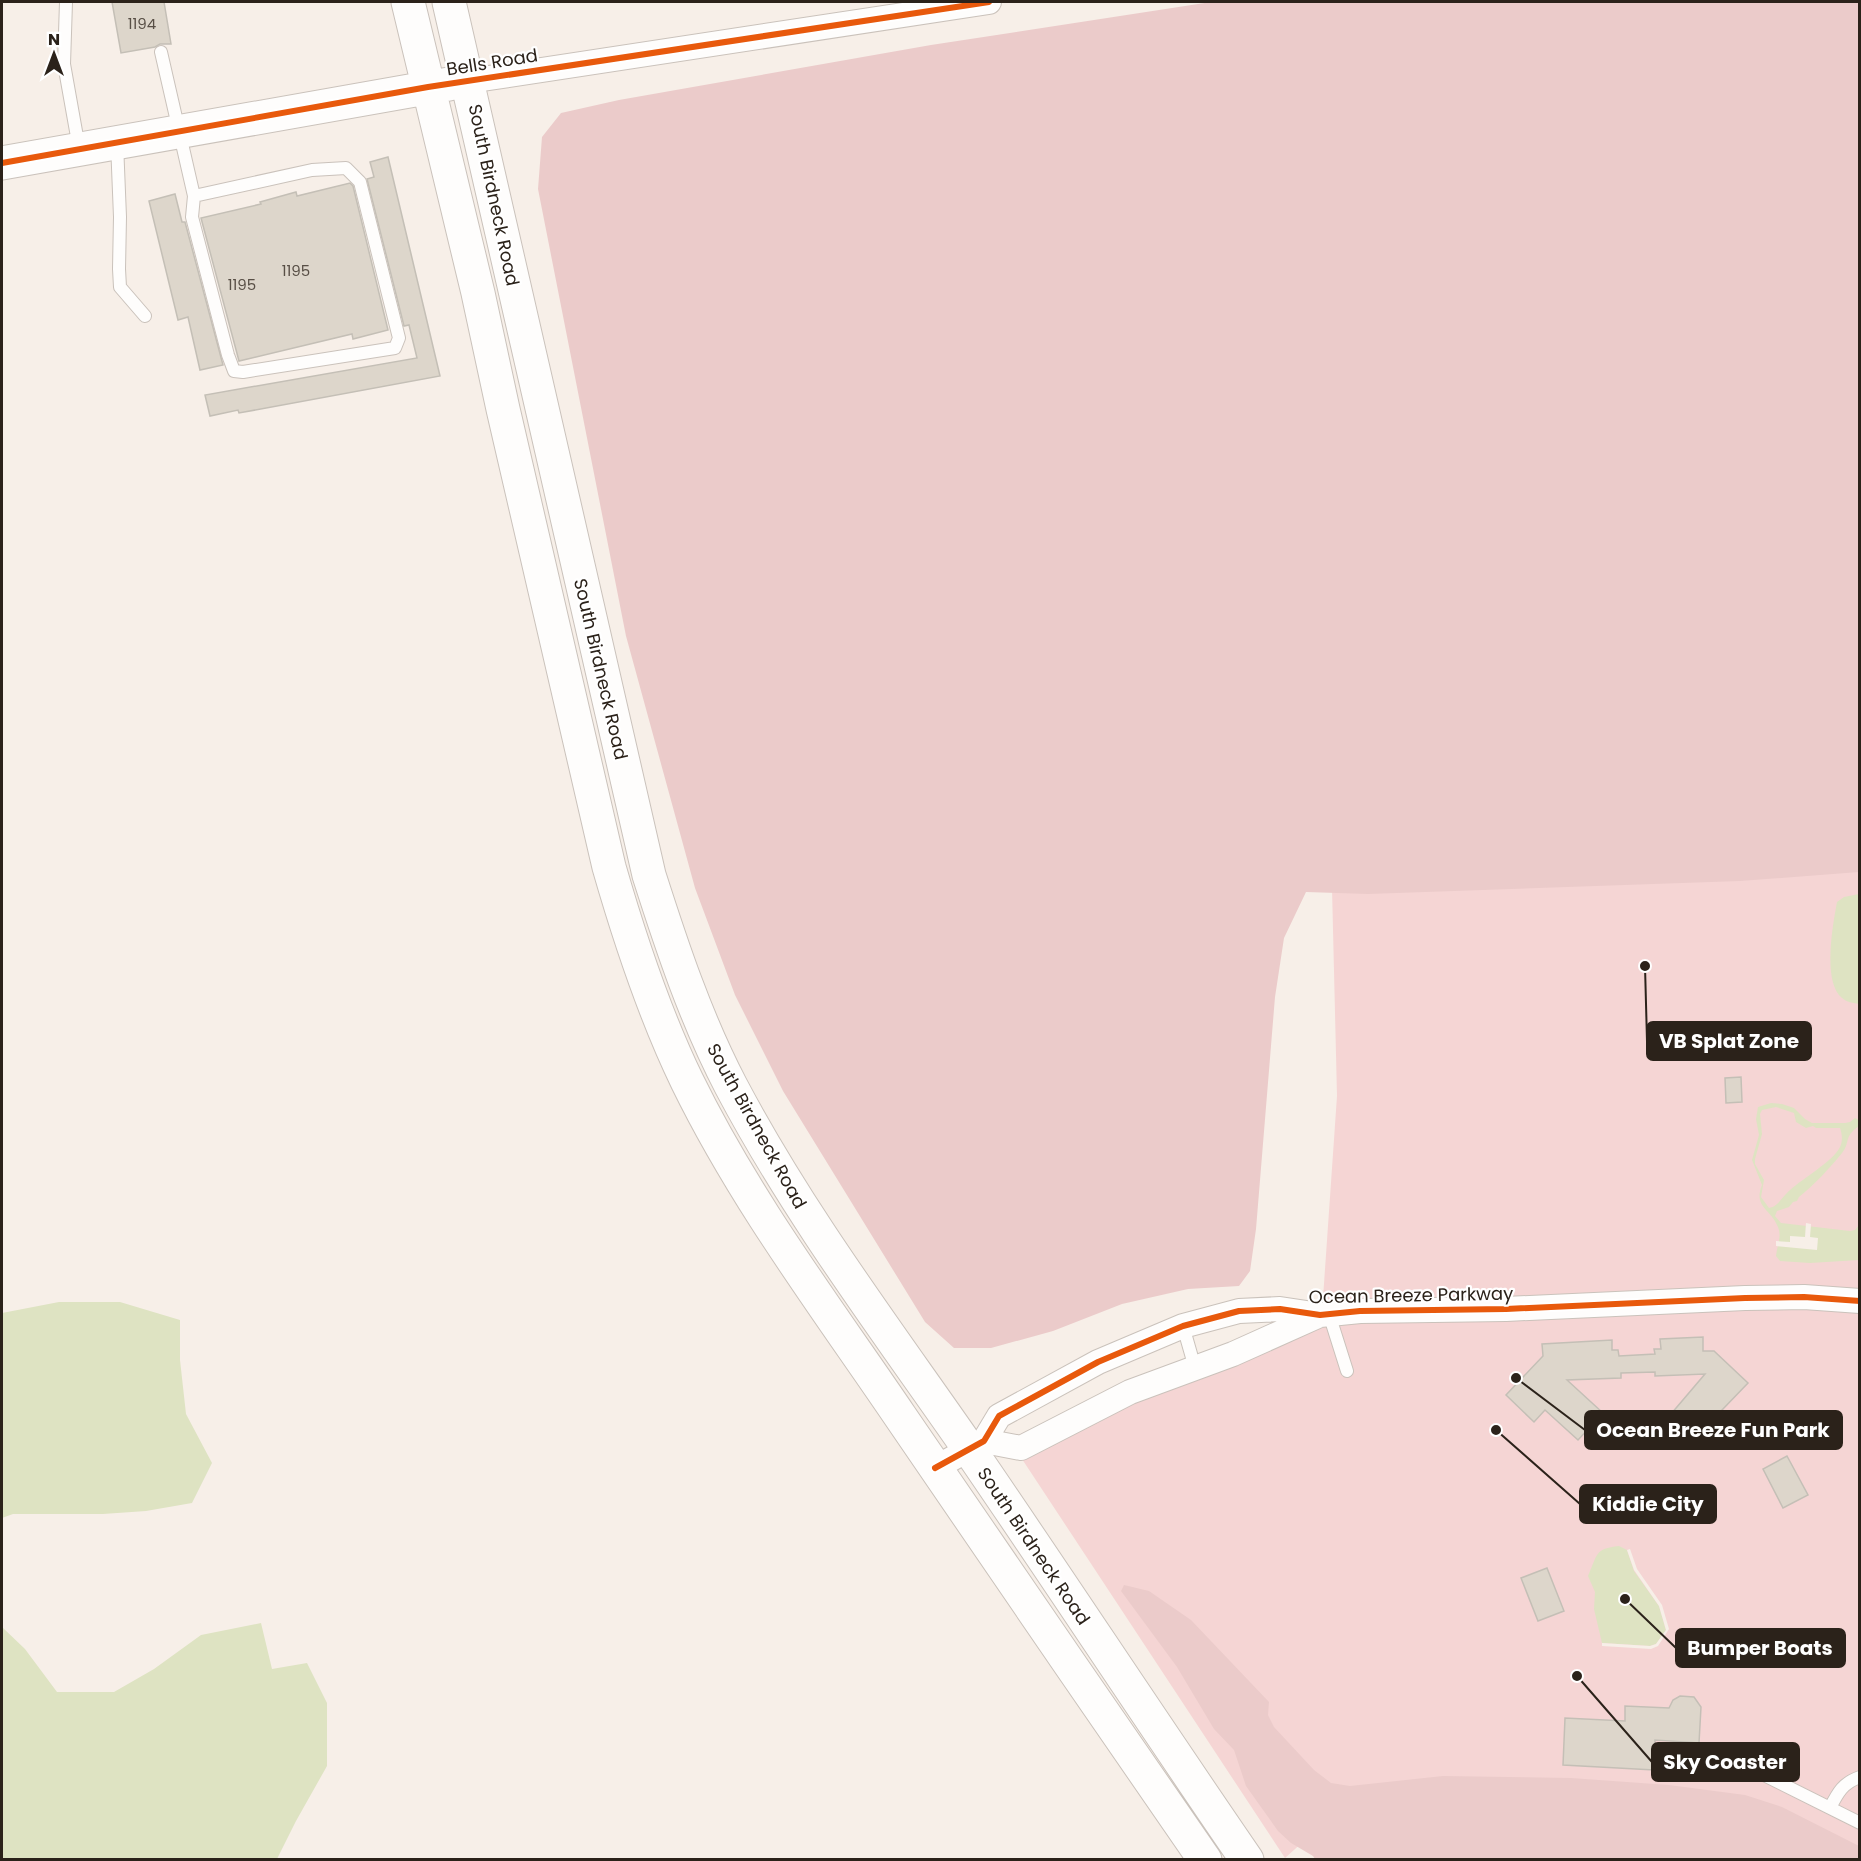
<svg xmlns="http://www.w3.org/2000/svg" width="1861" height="1861" font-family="Poppins,sans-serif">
<rect width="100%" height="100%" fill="#f7efe8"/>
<path fill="#f5d5d4" d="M1859 856V1857L1342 1807 1285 1858 1022 1459 1323 1298 1337 1096 1332 888Z"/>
<path fill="#ebcbca" d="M1211 2H1859V872L1740 881 1368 894 1306 892 1284 938 1275 997 1256 1229 1250 1271 1239 1286 1188 1289 1122 1304 1053 1331 991 1348H954L925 1322 783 1091 735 995 695 888 626 636 538 189 542 137 561 113 619 100 931 45Z
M1124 1585 1149 1591 1191 1620 1269 1702 1268 1715 1274 1727 1314 1770 1331 1783 1350 1786 1443 1776 1571 1778 1669 1785 1745 1795 1782 1807 1859 1846V1859H1315L1313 1856 1291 1843 1278 1831 1246 1786 1234 1750 1214 1729 1177 1667 1121 1591Z"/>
<path fill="#dee3c2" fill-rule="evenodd" d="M1859 894H1860L1859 1004C1854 1003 1846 1002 1842 998 1822 982 1833 924 1837 902L1844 897Z
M1771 1103 1782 1104 1794 1108 1805 1119 1812 1123H1845L1850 1122 1855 1118 1859 1120V1126C1843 1137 1851 1142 1842 1153 1830 1168 1814 1185 1799 1197L1797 1201 1793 1202 1789 1207 1777 1211 1775 1216 1781 1223 1850 1231 1855 1230 1859 1225V1209V1260L1810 1263 1780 1261 1776 1256C1777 1246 1782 1236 1778 1227 1771 1209 1753 1207 1762 1185L1752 1160 1759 1135 1756 1119 1758 1107ZM1776 1107 1794 1113 1796 1122 1806 1128 1813 1126 1816 1128H1840C1842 1134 1843 1141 1840 1147 1833 1162 1799 1180 1786 1194 1780 1200 1778 1206 1769 1208L1761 1197 1764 1180 1755 1164V1159L1762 1134 1760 1114 1762 1110Z
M59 1302H120L180 1320V1360L186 1414 212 1463 192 1503 146 1511 103 1514H13L2 1518V1313Z
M1619 1546 1627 1550 1634 1571 1659 1606 1666 1630 1656 1644 1650 1646 1602 1643 1594 1609 1595 1592 1588 1576C1598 1554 1594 1549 1619 1546Z
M261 1623 272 1669 307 1663 327 1703V1766L296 1821 277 1859H2V1627L25 1649 57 1692H114L154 1669 201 1635Z"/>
<path fill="#f7efe8" d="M1806 1223 1811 1224 1810 1237 1818 1238 1817 1250 1776 1246V1241L1790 1242V1236L1805 1237Z
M1630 1549 1637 1569 1662 1605 1669 1629 1658 1646 1651 1649 1602 1646V1643L1650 1646 1656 1644 1666 1630 1659 1606 1634 1570 1627 1550Z"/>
<path fill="#ddd6cb" stroke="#c4bfb6" stroke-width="1.5" d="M112 2H164L171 44H160L155 47 121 53Z
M388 157 440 376 239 413 238 410 210 416 205 395 417 358 409 325 404 326 367 179 374 177 370 162Z
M350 183 353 186 388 330 353 339 352 334 239 361 201 218 261 204 260 202 296 192 297 196Z
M175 194 182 222H185L223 365 200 370 188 317 178 320 149 201Z
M1741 1077 1742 1102 1726 1103 1725 1078Z
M1703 1337V1351H1714L1748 1383 1696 1437 1671 1414 1705 1374 1655 1376V1372L1621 1373V1378L1567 1380 1603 1413 1578 1440 1545 1410 1534 1422 1506 1395 1543 1356 1542 1344 1612 1340V1350H1618L1619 1356 1655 1354 1654 1349H1661L1660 1339Z
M1787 1456 1808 1495 1783 1508 1763 1469Z
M1547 1568 1564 1611 1538 1621 1521 1578Z
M1680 1696 1694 1697 1701 1707 1699 1743 1655 1740 1654 1770 1563 1765 1565 1718 1625 1721V1706L1669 1708 1673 1700Z"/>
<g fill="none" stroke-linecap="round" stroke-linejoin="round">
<defs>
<path id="lane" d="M66 2 64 64 79 148
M161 52 194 196 192 217 228 355 234 371 243 372 395 348 399 338 360 182 346 168 312 170 194 196
M117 143 120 217 119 269 120 287 145 316
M1329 1314 1347 1371
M1183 1326 1195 1368
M1668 1752 1724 1755 1860 1823
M1830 1808C1838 1792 1843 1783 1860 1777"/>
<path id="street" d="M469 81 989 2
M984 1441 1021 1448 1130 1392 1233 1354 1320 1315
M935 1468 984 1441 999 1416 1098 1362 1183 1326 1239 1311 1280 1309 1320 1315 1360 1311 1506 1309 1745 1298 1804 1297 1860 1301"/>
<path id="secondary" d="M408 2 478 293 503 409 609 867C630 940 654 1013 687 1081 745 1200 826 1307 900 1416 1001 1565 1103 1712 1205 1860
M449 2 649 875C672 947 696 1019 731 1086 798 1213 885 1328 967 1446 1061 1583 1152 1722 1247 1860
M2 163 449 84"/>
</defs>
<use href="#lane" stroke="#cac2bb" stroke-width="14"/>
<use href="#street" stroke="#cac2bb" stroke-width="26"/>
<use href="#secondary" stroke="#cac2bb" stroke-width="35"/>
<use href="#lane" stroke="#fefdfc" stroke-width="12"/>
<use href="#street" stroke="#fefdfc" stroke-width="24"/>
<use href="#secondary" stroke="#fefdfc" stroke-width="33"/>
<defs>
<path id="cycleway" d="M2 163 428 87 989 2
M935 1468 984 1441 999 1416 1098 1362 1183 1326 1239 1311 1280 1309 1320 1315 1360 1311 1506 1309 1745 1298 1804 1297 1860 1301"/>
</defs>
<use href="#cycleway" stroke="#fff" stroke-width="10"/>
<use href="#cycleway" stroke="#e8590c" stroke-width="6"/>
</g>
<g text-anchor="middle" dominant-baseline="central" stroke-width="4.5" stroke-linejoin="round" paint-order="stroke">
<g font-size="15" fill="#584f46">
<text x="142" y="23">1194</text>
<text x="296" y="270">1195</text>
<text x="242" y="284">1195</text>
</g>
<g font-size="18" fill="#2b221a" stroke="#fff">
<text transform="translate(492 62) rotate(-9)">Bells Road</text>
<text transform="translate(494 195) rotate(78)">South Birdneck Road</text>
<text transform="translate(601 669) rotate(77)">South Birdneck Road</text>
<text transform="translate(757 1126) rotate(61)">South Birdneck Road</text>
<text transform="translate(1411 1295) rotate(-1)">Ocean Breeze Parkway</text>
<text transform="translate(1034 1546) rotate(56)">South Birdneck Road</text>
</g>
</g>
<path fill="none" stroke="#2b221a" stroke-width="2" d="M1645 966L1647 1041M1516 1378L1585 1430M1496 1430L1580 1504M1625 1599L1676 1648M1577 1676L1652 1762"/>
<g fill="#2b221a" stroke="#fff" stroke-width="2">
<circle cx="1645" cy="966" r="6"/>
<circle cx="1516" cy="1378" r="6"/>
<circle cx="1496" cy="1430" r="6"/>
<circle cx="1625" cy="1599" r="6"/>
<circle cx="1577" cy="1676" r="6"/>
</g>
<g fill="#2b221a" stroke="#2b221a" stroke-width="2">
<rect x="1647" y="1022" width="164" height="38" rx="6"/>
<rect x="1585" y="1411" width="257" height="38" rx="6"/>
<rect x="1580" y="1485" width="136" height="38" rx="6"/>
<rect x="1676" y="1629" width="169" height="38" rx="6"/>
<rect x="1652" y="1743" width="147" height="38" rx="6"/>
</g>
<g font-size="20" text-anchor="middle" font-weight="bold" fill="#fff">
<text x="1729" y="1048">VB Splat Zone</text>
<text x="1713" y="1437">Ocean Breeze Fun Park</text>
<text x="1648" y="1511">Kiddie City</text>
<text x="1760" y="1655">Bumper Boats</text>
<text x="1725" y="1769">Sky Coaster</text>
</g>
<rect width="1861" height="1861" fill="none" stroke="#2b221a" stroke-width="6"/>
<g transform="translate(54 54)" stroke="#ffffff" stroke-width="4.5" paint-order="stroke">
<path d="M0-4.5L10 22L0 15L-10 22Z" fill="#2b221a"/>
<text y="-9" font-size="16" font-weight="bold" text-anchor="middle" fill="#2b221a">N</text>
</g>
</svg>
